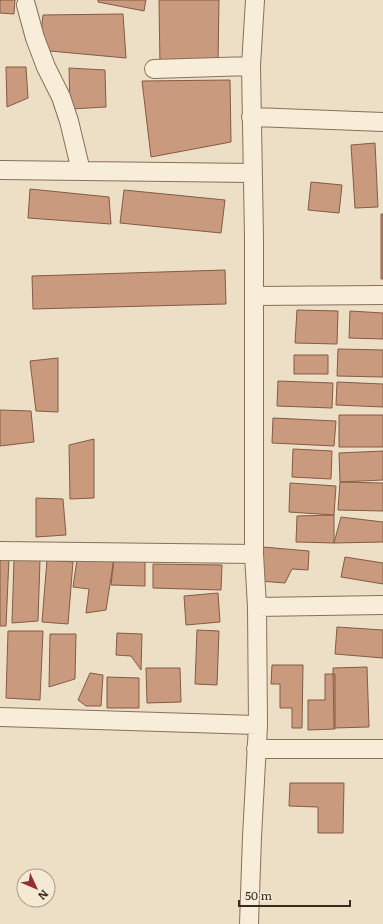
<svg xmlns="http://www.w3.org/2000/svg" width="383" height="924" font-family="Literata,serif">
<rect width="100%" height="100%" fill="#ecdfc5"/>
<path fill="#c99a7d" stroke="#845b43" d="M0 0H15L14 14 0 13Z
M98 0H146L144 11 98 2Z
M159 0H219L218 65 160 66Z
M123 14 126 58 39 50 43 15Z
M6 67H26L28 98 7 107Z
M69 68 105 70 106 107 70 109Z
M230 80 231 142 151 157 142 81Z
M375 143 378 207 355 208 351 145Z
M311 182 342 185 339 213 308 210Z
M30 189 109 197 111 224 28 218Z
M124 190 225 200 221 233 120 223Z
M381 214H383V279H381Z
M225 270 226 304 33 309 32 276Z
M297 310 338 311 337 344 295 343Z
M350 311 383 313V339L349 338Z
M338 349 383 350V377L337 376Z
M294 355H328V374H294Z
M58 358V412L36 411 30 361Z
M278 381 333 383 332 408 277 406Z
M337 382 383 384V407L336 405Z
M0 410 31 411 34 442 0 446Z
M339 415H383V447H339Z
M273 418 336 421 334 446 272 443Z
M94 439V498L70 499 69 445Z
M293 449 332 451 331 479 292 477Z
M383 451V480L340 482 339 453Z
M340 482 383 483V511L338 510Z
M290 483 336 486 334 515 289 512Z
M36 498 63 499 66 535 36 537Z
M334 515V543L296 542 297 516Z
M341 517 383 522V542L334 543Z
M263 547 309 551 308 570 292 569 285 583 260 581Z
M78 553 114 558 106 610 86 613 89 589 73 587Z
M345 557 383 563V584L341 577Z
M0 558H9L6 626H0Z
M114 558 145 561V586L111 585Z
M14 560H40L38 621 12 623Z
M47 560 73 562 68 624 42 622Z
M153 564 222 565 221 590 153 588Z
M218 593 220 622 186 625 184 596Z
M337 627 383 630V658L335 654Z
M197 630 219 631 217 685 195 684Z
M8 631H43L40 700 6 698Z
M117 633 142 634 141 670 131 656 116 655Z
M50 634H76L75 679 49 687Z
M272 665H303L302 728H292V708H280V684H271Z
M367 667 369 727 334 728 333 668Z
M146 668H180L181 702 147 703Z
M90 673 103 675 101 706H86L78 700Z
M325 674H335V729L308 730V700H325Z
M107 677 139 678V708H107Z
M290 783H344L343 833H318V807L289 806Z"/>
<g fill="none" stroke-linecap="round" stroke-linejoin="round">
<defs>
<path id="minor" d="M26 5 35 38 46 67 61 97 69 121 81 171
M154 69 251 66
M251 117 383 122
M0 170 253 173
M254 296 383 295
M0 551 254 554
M257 607 383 605
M0 717 258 725
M256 749H383
M249 924 252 837 258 725 257 607 254 554V238L251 66 255 0"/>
</defs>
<use href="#minor" stroke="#86715c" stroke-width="20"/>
<use href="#minor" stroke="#f7edd8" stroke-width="18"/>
</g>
<g transform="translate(36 888) rotate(134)"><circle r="19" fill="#f4ead4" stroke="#a89d8c"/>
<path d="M0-3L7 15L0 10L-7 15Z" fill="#932f33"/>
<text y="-6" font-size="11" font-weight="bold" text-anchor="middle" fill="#372a1f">N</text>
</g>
<path d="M239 900v6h111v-6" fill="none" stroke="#372a1f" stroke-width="2"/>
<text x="245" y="900" font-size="12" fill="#372a1f" stroke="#f4ead4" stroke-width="3" paint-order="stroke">50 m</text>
</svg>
